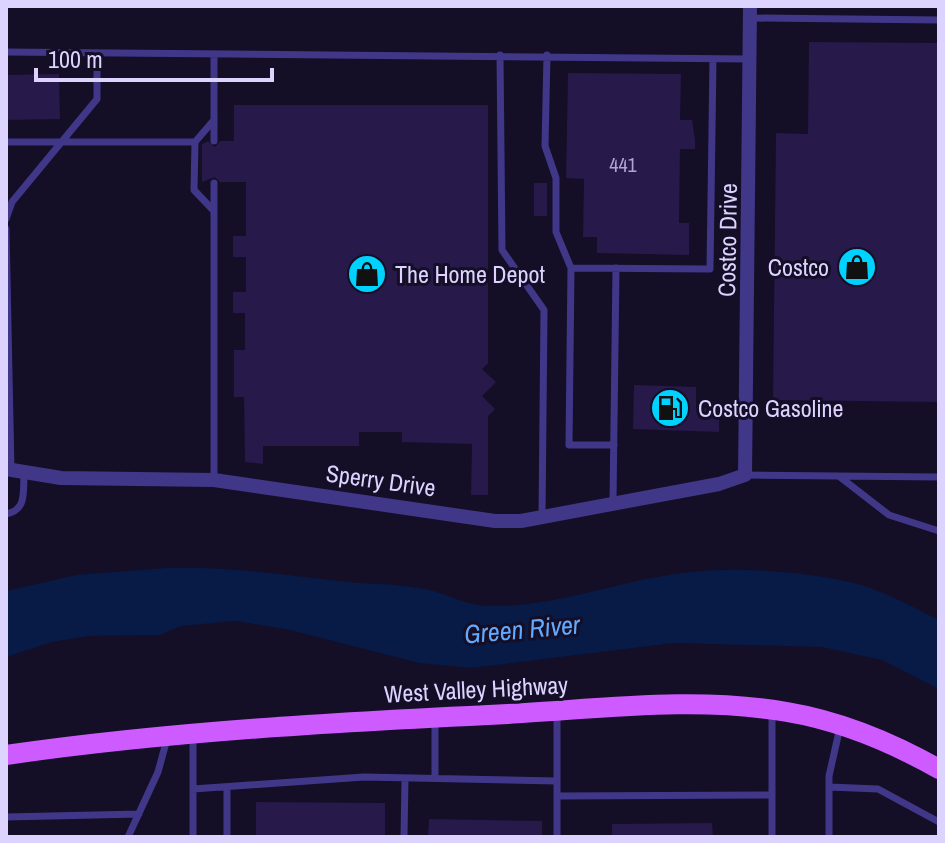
<svg xmlns="http://www.w3.org/2000/svg" width="945" height="843" font-family="'Archivo Narrow',sans-serif">
<rect width="100%" height="100%" fill="#140e27"/>
<path fill="#081a46" d="M166 568C227 566 286 575 347 582 371 584 395 584 419 588 444 591 464 606 489 606 546 608 612 584 668 575 725 565 794 570 850 582 881 589 911 606 939 620V689L882 660 822 647 673 643 472 668 419 663 290 630 236 621 181 626 160 635 88 636 52 642 6 657V591L76 575Z"/>
<path fill="#271949" d="M809 42 939 43V402L773 400 776 133 808 134Z
M568 73 681 74 680 120H692L695 140V149H680L679 223H689V255L597 253V237H583L584 179 566 178Z
M59 74 60 119 6 120V75Z
M234 105H488V363L482 369 496 382 482 396 495 409 488 416V495H471L472 444 402 442V432H359V446H263V464L245 462 244 397H234V350H245V313H233V292H246V257H233V236H246V182H220L215 177 202 182V144L208 141 215 147 220 141H234Z
M534 183H547V216H534Z
M634 385 696 387V408L719 409V432L633 429Z
M256 802 385 803V837H256Z
M429 819 542 821V837H428Z
M712 823 713 837H612V824Z"/>
<g fill="none" stroke-linecap="round" stroke-linejoin="round">
<path stroke="#413788" stroke-width="7" d="M751 18 939 20
M6 52 749 59
M214 55V141
M500 55 502 250 544 310 542 518
M547 55 545 146 556 178V232L571 268 569 445H614
M6 142H195
M214 183V480
M213 210 194 190 195 142 214 120
M6 219 12 202 97 99V55
M6 229 11 470
M571 268 710 269 713 59
M745 475 939 477
M840 477 889 515 939 531
M613 501 616 268
M6 514C27 510 23 492 24 474
M557 711V837
M772 712V837
M435 720V778
M829 787 878 789 939 822
M193 789 364 777 557 781
M557 796 772 795
M6 817 139 814
M128 837 158 772 167 739
M193 837V737
M227 837V788
M404 837 405 778
M829 837V776L840 727"/>
<path stroke="#413788" stroke-width="14" d="M6 469 61 478 214 480 495 521H521L719 484 745 475 750 6"/>
<path stroke="#ce5bff" stroke-width="20" d="M6 755C172 731 341 722 508 714 599 709 696 696 787 712 841 721 891 742 939 769"/>
</g>
<defs>
<symbol id="shop-disc" viewBox="-11 -11 22 22"><circle r="9.5" fill="#00d2ff" stroke="#140e27"/><path d="M-5-2.5h2.3a2.7 3.5 0 0 1 5.4 0H5L5.5 6h-11ZM-1.5-2.5h3a1.5 2.3 0 0 0-3 0Z" fill="#111"/></symbol>
<symbol id="fuel-disc" viewBox="-11 -11 22 22"><circle r="9.5" fill="#00d2ff" stroke="#140e27"/><path d="M-5.5-6h7V0h2V4h1.3V-2.5L3-4.5l.8-.8L6-3V5H2.5V1h-1V6h-7ZM-4.2-4.7v3.2H.2V-4.7Z" fill="#111"/></symbol>
</defs>
<g fill-rule="evenodd">
<use href="#shop-disc" x="835" y="245" width="44" height="44"/>
<use href="#shop-disc" x="345" y="252" width="44" height="44"/>
<use href="#fuel-disc" x="648" y="386" width="44" height="44"/>
</g>
<g text-anchor="middle" dominant-baseline="central" stroke-width="6" stroke-linejoin="round" paint-order="stroke">
<g font-size="20" fill="#afa5d2">
<text x="623" y="164">441</text>
</g>
<g font-size="24" fill="#dcd4ff" stroke="#140e27">
<text transform="translate(727 240) rotate(-89)">Costco Drive</text>
<text transform="translate(381 480) rotate(8)">Sperry Drive</text>
<text transform="translate(476 689) rotate(-3)">West Valley Highway</text>
</g>
<g font-size="24" fill="#dcd4ff" stroke="#140e27" text-anchor="start">
<text x="829" y="267" text-anchor="end">Costco</text>
<text x="395" y="274">The Home Depot</text>
<text x="698" y="408">Costco Gasoline</text>
</g>
<g font-size="26" font-style="italic" fill="#62aaff" stroke="#140e27">
<text transform="translate(522 629) rotate(-5)">Green River</text>
</g>
</g>
<rect width="945" height="843" fill="none" stroke="#dcd4ff" stroke-width="16"/>
<path d="M36 68v12h236v-12" fill="none" stroke="#dcd4ff" stroke-width="4"/>
<text x="48" y="68" font-size="24" fill="#dcd4ff" stroke="#140e27" stroke-width="6" paint-order="stroke">100 m</text>
</svg>
